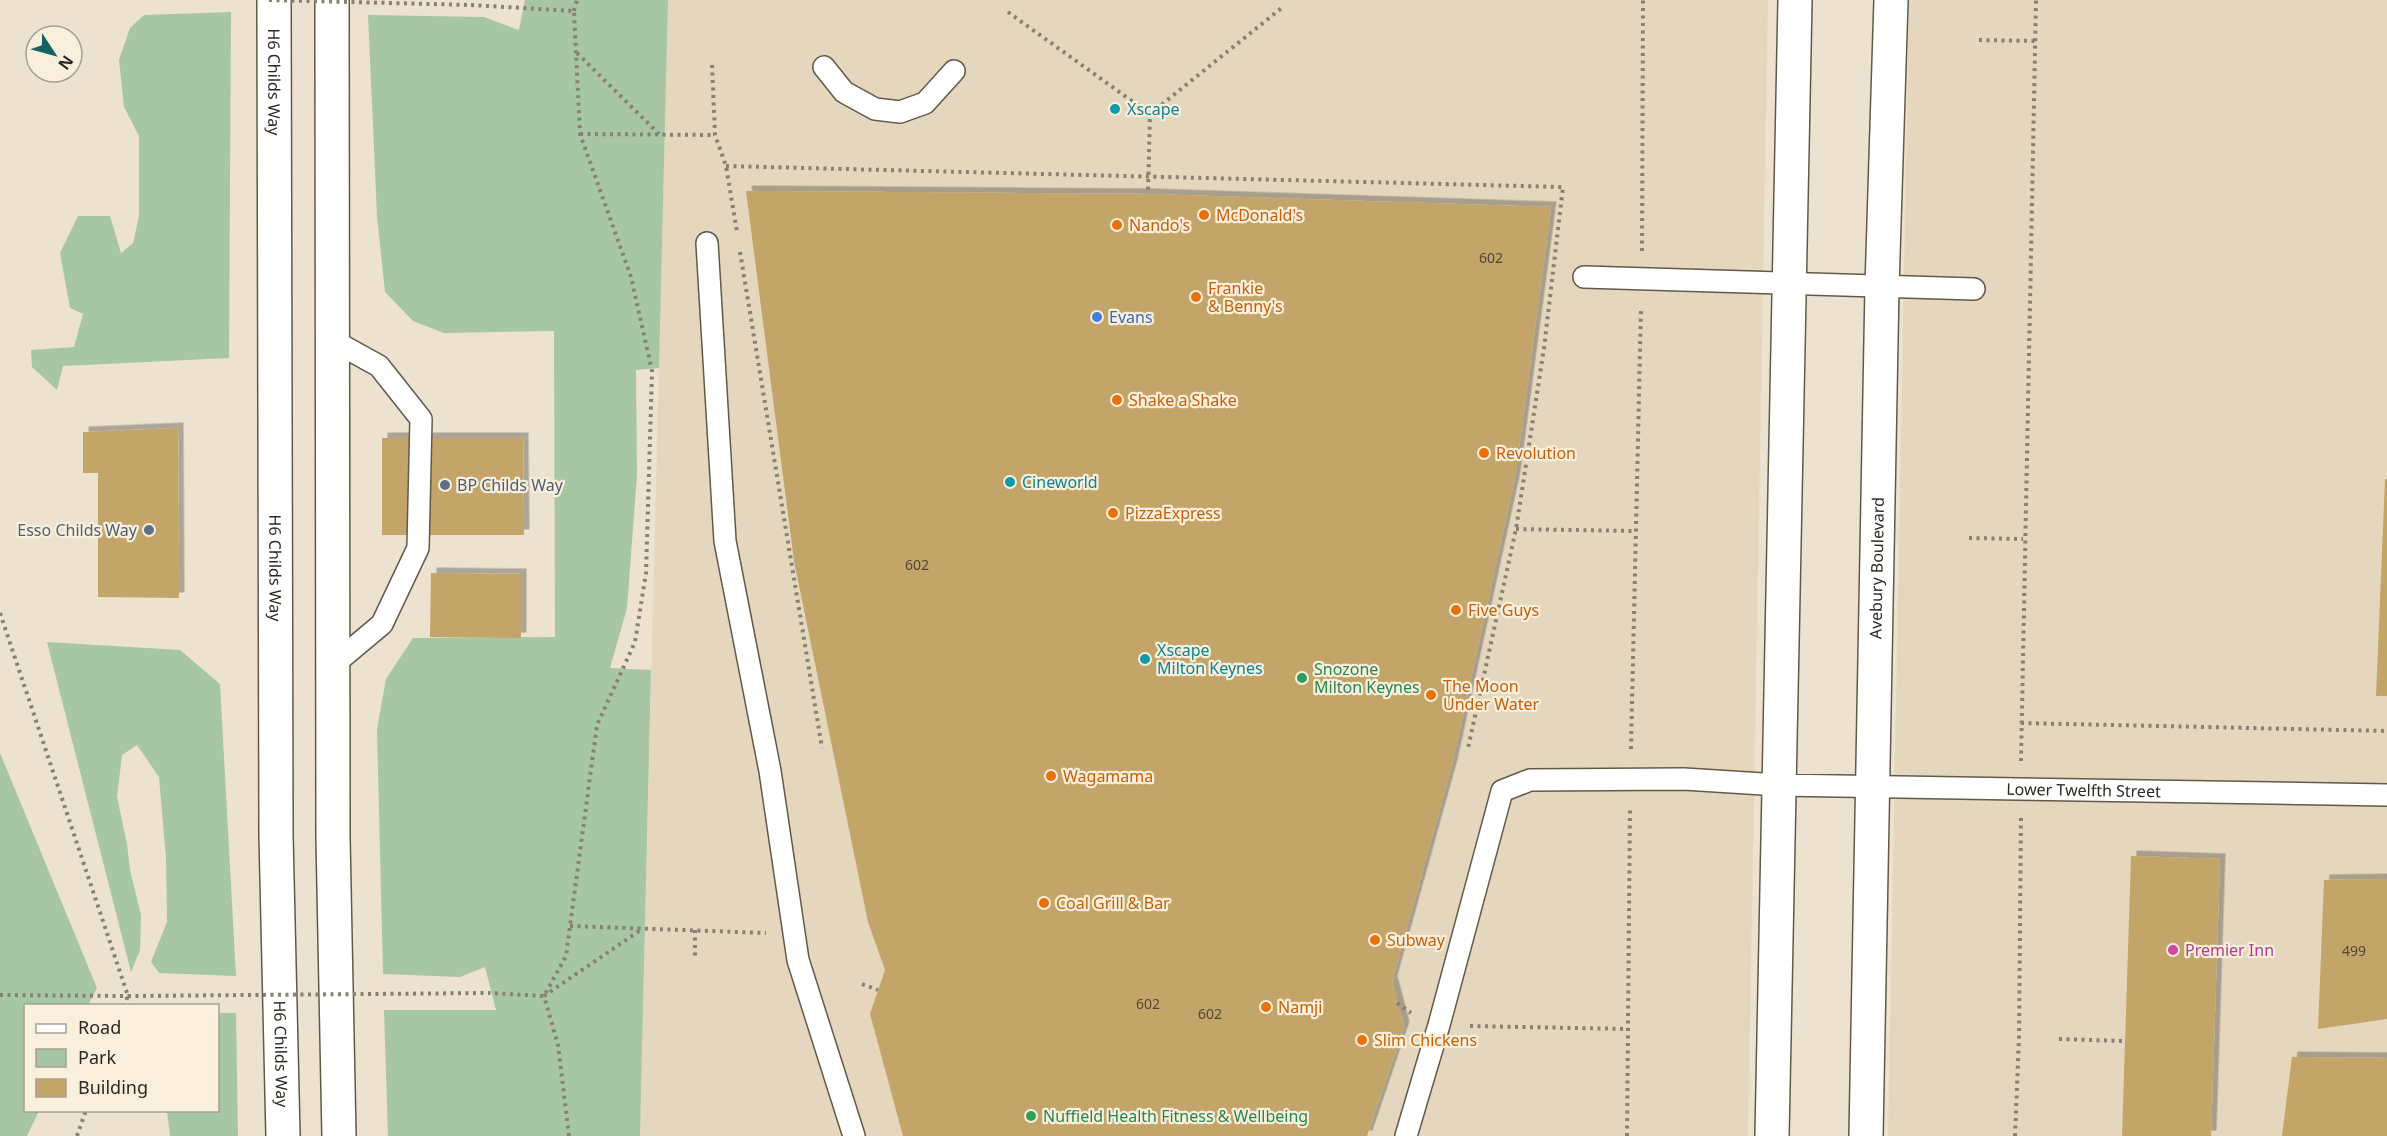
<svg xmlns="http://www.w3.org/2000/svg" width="2387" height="1136" font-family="'Noto Sans',sans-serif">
<defs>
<filter id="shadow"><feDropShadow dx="5.5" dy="-5.5" stdDeviation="0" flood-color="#0004"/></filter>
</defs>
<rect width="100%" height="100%" fill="#ece2cf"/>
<path fill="#e4d7bd" d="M668 0H1768L1748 1136H640Z
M1909 0H2387V1136H1888Z"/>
<path fill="#a7c6a4" d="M525 0H668L659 368 636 370 637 475 627 608 610 668 651 670 640 1136H388L384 1010H496L485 967 460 977 383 974 377 729 386 679 413 638 555 637 554 331 444 333 413 321 385 292 377 216 368 15 484 17 519 30Z
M231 12 229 358 63 366 57 390 32 367 31 350 74 347 83 314 70 308 60 253 78 216H110L121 253 133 243 139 216V136L124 107 119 60 130 28 144 15Z
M47 642 180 650 220 684 236 976 159 973 151 962 167 922 166 858 159 777 137 745 122 755 117 797 127 844 130 870 141 915 140 950 131 972Z
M0 753 97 988 88 1005 26 1006V1110L39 1111 27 1136H0Z
M218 1013H236L238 1136H170L167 1111 218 1110Z"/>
<path fill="#c4a569" filter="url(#shadow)" d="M746 191 1148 194 1551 207 1515 477 1452 765 1392 981 1404 1027 1367 1136H903L870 1014 885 970 868 922 794 561Z
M178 428 179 598 98 597V473H83V432Z
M382 438H523L524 535H382Z
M2385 479H2387V696H2376Z
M431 573 521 574V638L430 637Z
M2131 856 2220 859 2211 1136H2122Z
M2387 879V1019L2318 1029 2324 880Z
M2292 1057 2387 1058V1136H2282Z"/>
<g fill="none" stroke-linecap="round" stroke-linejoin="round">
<defs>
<g id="service">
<path d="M824 67 844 92 875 109 900 112 925 103 954 71"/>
<path d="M707 243 725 541 770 771 798 960 854 1136"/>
<path d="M1584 277 1974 289"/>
<path d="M332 340 379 366 421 419 418 548 382 624 333 665"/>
<path id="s1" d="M1406 1136 1439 1025 1502 791 1530 780 1684 779 1779 785 2387 795"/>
</g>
<g id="minor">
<path d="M1772 1136 1795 0"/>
<path id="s2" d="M1866 1136 1882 287 1891 0"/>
</g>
<g id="tertiary">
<path id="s3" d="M274 0 276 835 283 1136"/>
<path d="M332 0 333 838 339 1136"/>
</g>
</defs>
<use href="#service" stroke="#62594a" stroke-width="24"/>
<use href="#minor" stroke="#62594a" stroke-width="36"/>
<use href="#tertiary" stroke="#62594a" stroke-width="36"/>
<path stroke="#878073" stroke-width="4" stroke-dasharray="3 4.5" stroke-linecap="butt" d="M471 5 574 11 580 134 631 277 652 371 646 573 635 642 597 725 566 956 544 996 489 993
M574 11 577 0
M1008 12 1150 114 1148 194
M1979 40 2035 41
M577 53 659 134
M712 65 715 135 726 166 737 232
M1150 114 1284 6
M580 134 715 135
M726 166 1563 187 1544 348 1516 529 1468 748
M1642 251 1643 0
M740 252 822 748
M1516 529 1635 531
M1969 538 2023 539
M0 613 128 996 124 1006
M2021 723 2387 731
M1631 749 1641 307
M2021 761 2036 0
M570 926 766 933
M695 930V960
M862 984 878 990
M0 995 128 996
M1397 1003 1411 1013
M1470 1026 1628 1029
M2059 1039 2125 1041
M77 1136 86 1110
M569 1136 558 1045 544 996 642 929
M1627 1136 1630 808
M2015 1136 2019 1037 2021 817"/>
<use href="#service" stroke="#fff" stroke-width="21"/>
<use href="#minor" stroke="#fff" stroke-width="33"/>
<use href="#tertiary" stroke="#fff" stroke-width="33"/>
<path stroke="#878073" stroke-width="4" stroke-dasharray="3 4.5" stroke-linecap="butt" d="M269 0 471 5
M128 996 489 993"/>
</g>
<g fill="#0f9aa8" stroke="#f9efdc" stroke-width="2">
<circle cx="1115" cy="109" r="6"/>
<circle cx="1010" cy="482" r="6"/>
<circle cx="1145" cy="659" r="6"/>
</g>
<g fill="#e8710a" stroke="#f9efdc" stroke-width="2">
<circle cx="1204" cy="215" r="6"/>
<circle cx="1117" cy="225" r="6"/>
<circle cx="1196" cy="297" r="6"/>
<circle cx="1117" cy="400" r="6"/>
<circle cx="1484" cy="453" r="6"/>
<circle cx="1113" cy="513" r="6"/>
<circle cx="1456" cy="610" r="6"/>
<circle cx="1431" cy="695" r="6"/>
<circle cx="1051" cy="776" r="6"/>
<circle cx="1044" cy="903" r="6"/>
<circle cx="1375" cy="940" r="6"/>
<circle cx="1266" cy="1007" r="6"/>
<circle cx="1362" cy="1040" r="6"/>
</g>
<circle fill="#3f7fe0" stroke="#f9efdc" stroke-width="2" cx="1097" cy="317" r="6"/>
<g fill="#5c6f8a" stroke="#f9efdc" stroke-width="2">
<circle cx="445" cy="485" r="6"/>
<circle cx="149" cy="530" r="6"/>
</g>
<g fill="#2e9e5b" stroke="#f9efdc" stroke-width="2">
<circle cx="1302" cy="678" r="6"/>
<circle cx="1031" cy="1116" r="6"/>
</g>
<circle fill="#d1479c" stroke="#f9efdc" stroke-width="2" cx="2173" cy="950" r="6"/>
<g text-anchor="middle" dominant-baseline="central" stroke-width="4.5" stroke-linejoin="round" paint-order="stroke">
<g font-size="14" fill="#534834">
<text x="1491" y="257">602</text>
<text x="917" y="564">602</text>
<text x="2354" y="950">499</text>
<text x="1148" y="1003">602</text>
<text x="1210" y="1013">602</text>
</g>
<g font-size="16" fill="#2d2922" stroke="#f9efdc">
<text stroke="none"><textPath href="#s3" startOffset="82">H6 Childs Way</textPath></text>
<text stroke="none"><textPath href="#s3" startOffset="568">H6 Childs Way</textPath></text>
<text stroke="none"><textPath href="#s2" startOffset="568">Avebury Boulevard</textPath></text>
<text stroke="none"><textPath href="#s1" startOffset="942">Lower Twelfth Street</textPath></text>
<text stroke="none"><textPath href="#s3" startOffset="1054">H6 Childs Way</textPath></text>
</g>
<g font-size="16" fill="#0d838f" stroke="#f9efdc" text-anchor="start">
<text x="1127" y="109">Xscape</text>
<text x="1022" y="482">Cineworld</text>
<text x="1157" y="650">Xscape<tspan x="1157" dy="18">Milton Keynes</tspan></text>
</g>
<g font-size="16" fill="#c56008" stroke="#f9efdc" text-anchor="start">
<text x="1216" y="215">McDonald's</text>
<text x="1129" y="225">Nando's</text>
<text x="1208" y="288">Frankie<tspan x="1208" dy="18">&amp; Benny's</tspan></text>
<text x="1129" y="400">Shake a Shake</text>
<text x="1496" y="453">Revolution</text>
<text x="1125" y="513">PizzaExpress</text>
<text x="1468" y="610">Five Guys</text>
<text x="1443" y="686">The Moon<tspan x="1443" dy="18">Under Water</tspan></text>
<text x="1063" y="776">Wagamama</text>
<text x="1056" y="903">Coal Grill &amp; Bar</text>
<text x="1387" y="940">Subway</text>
<text x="1278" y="1007">Namji</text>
<text x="1374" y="1040">Slim Chickens</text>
</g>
<g font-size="16" fill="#366cbe" stroke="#f9efdc" text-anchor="start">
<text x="1109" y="317">Evans</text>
</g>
<g font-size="16" fill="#4e5e75" stroke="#f9efdc" text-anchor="start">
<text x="457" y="485">BP Childs Way</text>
<text x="137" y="530" text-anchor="end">Esso Childs Way</text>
</g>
<g font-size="16" fill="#27864d" stroke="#f9efdc" text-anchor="start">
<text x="1314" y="669">Snozone<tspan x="1314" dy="18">Milton Keynes</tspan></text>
<text x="1043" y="1116">Nuffield Health Fitness &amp; Wellbeing</text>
</g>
<g font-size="16" fill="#b23c85" stroke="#f9efdc" text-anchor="start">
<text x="2185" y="950">Premier Inn</text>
</g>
</g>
<rect x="24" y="1004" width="195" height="108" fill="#f9efdc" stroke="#a7a092" stroke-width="1.5"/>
<rect x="36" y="1024" width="30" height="9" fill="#ffffff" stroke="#a7a092" stroke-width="1.5"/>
<text x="78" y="1034" font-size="18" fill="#2d2922">Road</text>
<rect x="36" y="1049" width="30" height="18" fill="#a7c6a4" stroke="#a7a092" stroke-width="1.5"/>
<text x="78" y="1064" font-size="18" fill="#2d2922">Park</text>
<rect x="36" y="1079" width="30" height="18" fill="#c4a569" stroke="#a7a092" stroke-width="1.5"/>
<text x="78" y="1094" font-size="18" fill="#2d2922">Building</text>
<g transform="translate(54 54) rotate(126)"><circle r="28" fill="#f9efdc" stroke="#a7a092" stroke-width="1.5"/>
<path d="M0-4.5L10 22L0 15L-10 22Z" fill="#136361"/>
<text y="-9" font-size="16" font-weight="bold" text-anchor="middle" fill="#2d2922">N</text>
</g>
</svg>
